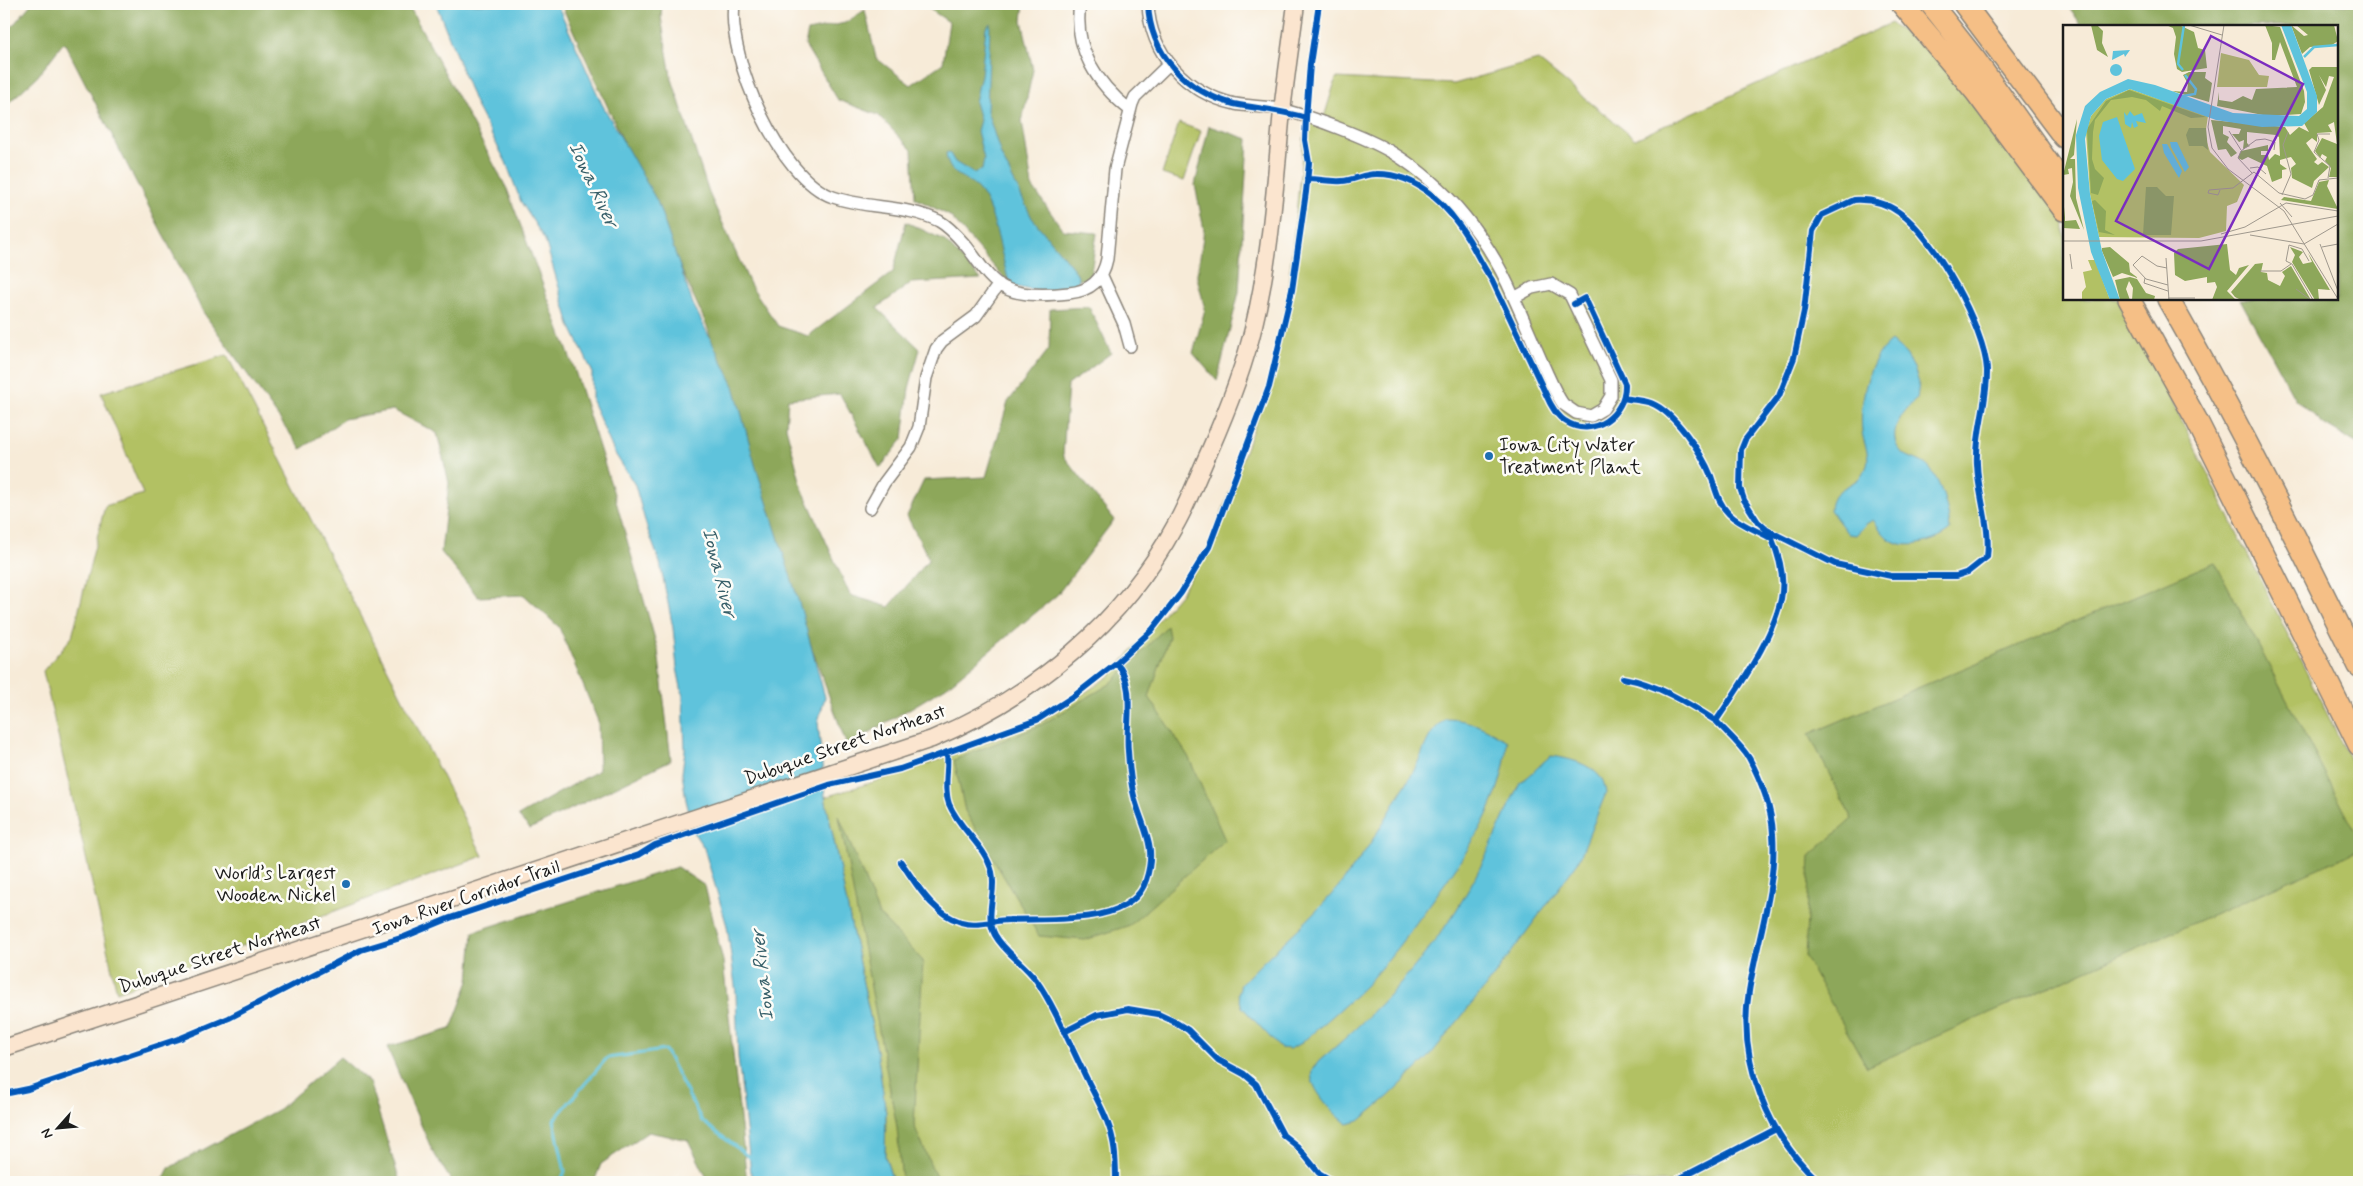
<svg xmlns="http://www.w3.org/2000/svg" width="2363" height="1186" font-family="Mynerve,sans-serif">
<rect width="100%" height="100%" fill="#fdfcf7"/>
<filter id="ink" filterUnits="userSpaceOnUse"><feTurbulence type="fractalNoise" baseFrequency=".02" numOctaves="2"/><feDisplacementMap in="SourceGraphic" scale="10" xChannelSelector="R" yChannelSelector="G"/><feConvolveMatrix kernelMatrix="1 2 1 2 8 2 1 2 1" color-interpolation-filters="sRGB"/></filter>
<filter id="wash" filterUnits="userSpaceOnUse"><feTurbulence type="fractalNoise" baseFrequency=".0096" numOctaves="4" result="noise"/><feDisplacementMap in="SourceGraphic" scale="20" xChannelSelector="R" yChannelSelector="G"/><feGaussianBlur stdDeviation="1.12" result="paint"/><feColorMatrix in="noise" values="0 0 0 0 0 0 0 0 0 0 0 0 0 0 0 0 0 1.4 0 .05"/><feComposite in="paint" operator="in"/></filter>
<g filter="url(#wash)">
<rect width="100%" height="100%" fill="#f7ebd8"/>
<path fill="#b2c164" stroke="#676e40" d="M1891 23 1963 77 2064 212V299H2121L2359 778V1182H893L885 1156 886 1113 877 1051 825 797 902 773 1039 723 1110 676 1181 593 1209 547 1269 387 1285 318 1306 118 1318 122 1325 114 1336 78 1454 84 1538 60 1635 139Z
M1179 123 1201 131 1184 181 1162 174Z
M227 355 483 856 117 992 43 671 72 637 105 506 143 494 101 393Z"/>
<path fill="#8da75a" stroke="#54623b" d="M31 4H408L507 189 574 368 614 494 658 650 671 760 530 829 518 816 599 770 598 721 559 627 524 595 478 597 441 552 449 483 437 433 393 410 344 419 301 449 203 312 64 42 37 77 4 107V36Z
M561 4H662L661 17 671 76 709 193 750 284 778 326 808 336 893 272 906 222 944 240 981 279 911 283 877 308 920 349 909 388 903 439 880 468 840 394 788 399 786 427 802 488 850 595 889 607 929 559 907 516 924 480 986 477 1008 402 1049 349 1050 309 1089 307 1111 353 1068 385 1063 455 1114 520 1057 595 946 687 847 746 782 565 707 326Z
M922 4H1024L1022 20 1033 70 1022 121 1032 186 1063 230 1097 233 1090 279 1010 285 950 216 915 198 912 150 878 115 838 100 805 45 808 31 845 23 865 10 876 58 911 85 943 63 949 22Z
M2067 4H2359V442L2355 443 2325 425 2295 399 2240 299H2337V26H2082Z
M1209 126 1248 139 1239 292 1217 381 1193 353 1205 309 1197 277 1204 230 1195 185Z
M2215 562 2359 839V850L1867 1067 1805 957 1810 856 1852 819 1809 734Z
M1167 626 1169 637 1149 697 1188 756 1225 840 1130 925 1085 940 1039 936 965 811 954 760 1041 725 1110 684Z
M839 816 879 915 923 961 914 1125 938 1182H902L897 1127Z
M677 867 705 886 723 961 747 1182H709L688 1140 648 1132 601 1164 594 1182H452L432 1150 387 1047 451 1029 469 981 473 932Z
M340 1057 369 1082 400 1182H162L169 1168 279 1109Z"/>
<path fill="#5ec3dc" stroke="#3d707c" d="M436 4H557L602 104 657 201 693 304 734 386 755 464 801 609 825 697 818 722 825 797 877 1051 886 1113 885 1156 893 1182H752L738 1057 736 993 727 926 704 848 694 833 686 800 682 773 685 750 683 697 677 668 673 628 660 563 647 528 635 485 614 452 592 401V371L570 325 545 240 521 202 506 162 476 106Z
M990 23 987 111 1001 155 1032 218 1076 272 1079 280C1064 298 1030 291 1010 285 1001 259 996 209 978 189 965 175 948 177 946 153L949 152 955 162 973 173 982 170 984 159 977 131 980 120 975 102 981 75 986 28Z
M1891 341 1906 354 1914 368 1919 383 1917 399C1902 411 1883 438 1904 454 1913 460 1923 460 1930 469 1942 484 1949 511 1950 530 1936 542 1905 552 1888 538 1882 533 1878 526 1873 520L1866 524 1856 535 1848 534 1830 510C1831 483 1861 489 1867 465 1870 452 1863 443 1862 431 1859 403 1868 358 1891 341Z
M1446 719C1470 719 1487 729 1507 741 1504 802 1467 852 1433 900 1411 930 1390 959 1365 986 1344 1007 1322 1025 1300 1044L1290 1049 1280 1048 1242 1007 1238 994 1241 984C1267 956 1297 932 1323 904 1354 871 1379 832 1401 792 1407 783 1413 773 1418 762 1427 743 1428 732 1446 719Z
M1551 756C1567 758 1590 763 1601 778 1604 781 1605 788 1606 793L1578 862 1491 980 1428 1058 1389 1096 1359 1121 1348 1124C1336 1117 1307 1086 1312 1071 1313 1067 1317 1064 1319 1061 1371 1017 1420 967 1457 909 1482 869 1500 824 1520 782 1532 776 1539 764 1551 756Z"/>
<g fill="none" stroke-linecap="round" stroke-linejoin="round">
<path stroke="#5ec3dc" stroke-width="3" d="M560 1182 565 1172 554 1120 607 1058 665 1050 702 1121 753 1160"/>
</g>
</g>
<g filter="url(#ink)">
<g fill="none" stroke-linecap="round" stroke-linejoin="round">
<defs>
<path id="minor" d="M734 4C727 58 779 178 833 197 867 209 907 205 939 221 950 227 959 238 967 247 978 261 989 281 1005 288 1023 297 1050 295 1069 293 1091 291 1103 279 1107 259L1115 169 1132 104 1135 97 1169 64
M1080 4C1073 48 1097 84 1130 110
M1148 4C1150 54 1186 93 1235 104 1251 107 1268 106 1284 110 1314 118 1366 137 1393 153 1448 187 1489 239 1514 298 1525 322 1535 347 1546 371 1551 382 1556 394 1563 404L1576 413 1591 416 1603 409 1611 396V380L1570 295 1551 284 1532 288 1514 298
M1102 276 1124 324 1130 346
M870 508 884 483 911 447 919 427 926 378 936 349 942 341 976 316 999 284"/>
<path id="secondary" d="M4 1048 932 739C1034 696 1123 623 1176 524 1189 501 1198 476 1209 452 1227 411 1244 369 1254 325 1270 258 1275 189 1281 121 1285 82 1291 43 1296 4"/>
<path id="motorway" d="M1902 4 1976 92 2064 210
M1931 4 1976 61 2064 185
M1964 4 2064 137
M2129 299 2196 419 2359 745
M2168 299C2237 419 2298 542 2359 666"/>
</defs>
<use href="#minor" stroke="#8a847a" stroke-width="14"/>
<use href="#secondary" stroke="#8a847a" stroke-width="19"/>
<use href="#motorway" stroke="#8a847a" stroke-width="24"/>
<use href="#minor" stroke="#fff" stroke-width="11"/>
<use href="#secondary" stroke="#fbe5cf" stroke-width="16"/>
<use href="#motorway" stroke="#f5bf86" stroke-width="21"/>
<defs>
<path id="cycleway" d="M1148 4C1150 54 1186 92 1234 104 1259 109 1281 110 1306 118
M1307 179C1318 179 1331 182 1342 181 1354 180 1364 174 1376 174 1418 173 1449 207 1469 240 1477 254 1483 267 1492 280L1550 403C1554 410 1558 417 1565 421 1593 440 1626 414 1625 384L1585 298 1574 304
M1854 200C1872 199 1886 203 1900 213 1934 236 1985 329 1987 370 1988 402 1975 432 1977 464 1978 496 1991 526 1987 557L1968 572 1956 576H1891L1835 564 1767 530 1758 522 1744 500 1740 488 1741 450 1745 440 1779 396 1794 358 1804 311 1813 231 1822 215Z
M1624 398C1632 400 1642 400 1651 403 1674 412 1702 453 1711 476 1716 490 1718 503 1729 514 1740 525 1759 531 1772 539 1780 558 1785 579 1781 599 1772 640 1739 687 1716 721 1727 733 1741 745 1749 758 1761 780 1772 809 1773 834 1777 886 1757 940 1749 991 1737 1060 1768 1137 1820 1182
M1623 678C1657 684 1688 703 1716 721
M947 752C949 769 943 788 949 804 959 829 985 845 992 872 997 892 984 915 995 935 1005 953 1024 963 1036 980 1055 1007 1068 1041 1083 1071 1093 1093 1108 1116 1113 1141 1116 1154 1116 1169 1116 1182
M901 862C918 886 931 912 961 922 978 927 992 920 1009 920 1047 918 1132 927 1146 880 1157 846 1144 831 1135 800 1131 785 1129 767 1128 751 1125 725 1137 684 1116 663
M1064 1032 1097 1015 1128 1009 1158 1014 1175 1022 1188 1030 1218 1060 1244 1074 1256 1084 1283 1135 1297 1146 1319 1173 1334 1182
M4 1094 28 1089 181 1038 229 1018 361 950 404 937 450 918 639 855 655 845 829 785 900 769 1037 720 1074 696 1116 663 1152 630 1181 593 1209 547 1269 387 1292 290 1306 192 1309 163 1305 140 1306 118 1310 64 1319 4
M1673 1182 1776 1129"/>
</defs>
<use href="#cycleway" stroke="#fdfcf7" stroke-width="9"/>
<use href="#cycleway" stroke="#0057b8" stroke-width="6"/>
</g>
</g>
<g fill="#1f6fb2" stroke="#fdfcf7" stroke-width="2">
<circle cx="1489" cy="456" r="5"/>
<circle cx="346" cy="884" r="5"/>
</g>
<g text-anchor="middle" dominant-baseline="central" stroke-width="5" stroke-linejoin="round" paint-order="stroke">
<g font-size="19" fill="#1c1c1c" stroke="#fdfcf7" text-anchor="start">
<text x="1499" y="445">Iowa City Water<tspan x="1499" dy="22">Treatment Plant</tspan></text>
<text x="336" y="873" text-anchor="end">World’s Largest<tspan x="336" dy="22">Wooden Nickel</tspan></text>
</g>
<g font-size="19" fill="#1c1c1c" stroke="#fdfcf7">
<text transform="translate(845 745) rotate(-19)">Dubuque Street Northeast</text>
<text transform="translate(466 898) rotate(-19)">Iowa River Corridor Trail</text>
<text transform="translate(220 955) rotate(-18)">Dubuque Street Northeast</text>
</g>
<g font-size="20" font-style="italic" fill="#365f69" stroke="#fdfcf7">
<text transform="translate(593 185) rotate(65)">Iowa River</text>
<text transform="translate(719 573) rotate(76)">Iowa River</text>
<text transform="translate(763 975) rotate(-96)">Iowa River</text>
</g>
</g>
<g transform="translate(2063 25)">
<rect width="275" height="275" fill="#f7ebd8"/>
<path d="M158 28 186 35 196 50 206 51 204 62H154ZM67 64 145 91 142 111 147 127 181 160 174 177 164 181 163 206 136 213 36 212 27 169 23 107 28 91 43 74ZM25 235H32L47 275H19V267L23 262 20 247 29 245Z" fill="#b2c164"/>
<path d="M28 0H34L40 6 39 18 45 32 34 25ZM103 0H116L131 7 135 23 142 25 144 43 119 47 114 44 111 29 113 12 110 3ZM202 0 217 2 241 66 242 77 238 89 205 91 154 81 156 67V75L169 77 180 71 189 75 193 64 234 62 217 17 212 35H209V18ZM228 0 241 11 245 10 233 0H271L275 16 269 20 247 22 239 29ZM249 42H275V152H266L268 143 262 136 264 132 259 129 257 133 252 126 259 113 274 119 271 97 265 100 269 107 254 108V117L249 113 243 118 254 134 251 137 255 140 259 137 266 142 251 156 249 163 229 153 228 143 233 139 228 132 217 135V139L224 144 219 145V153L209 157 204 141 185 132 179 135 175 133 178 126 205 120V126H198V130H205L206 135 212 129 217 131 216 112 213 110 184 107V118L187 121 180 124 181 115 176 117 169 109H176L178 104 160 101V109L166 112 164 117 174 128 168 132 163 124 155 125 148 95 222 102 227 110 236 102 246 107 241 98 260 82 271 52 266 51 263 62 256 50 263 65 256 80 246 45ZM126 47H143L142 53 149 58 146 77 109 66 124 67 125 59 120 50ZM66 65 143 92 128 93 99 81 97 86 83 75 69 72 48 75 32 95 30 107 29 134 32 144 41 153 35 170 28 168 24 104 43 76ZM14 94 11 130 7 134H12L13 173 21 205 7 171 10 157 9 143 5 144 6 149 0 150ZM126 103H143L145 125 140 121H126L123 110ZM266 155 264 161 275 184 218 175 221 172 248 176 256 157ZM83 162H94L103 171H111L108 210H80ZM32 175 43 186 42 205 52 210 36 207 29 176ZM2 182V196L13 195 17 204 0 203ZM164 219 167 245 173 250 176 243 186 240 164 266 173 275H149L154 262 152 257 144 258V252L122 256 112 250 111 228 115 224ZM47 222 66 238 67 247 75 253 59 248 50 252 39 226V223ZM227 222 240 227 236 232 240 239 249 237 245 228 267 265 255 264 256 275H252L229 237 232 230ZM200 238 198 247 204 248 205 255 217 261 222 251 219 247 228 241 248 275H178L172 272 168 267 192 239ZM67 252 74 254 83 268 92 271 91 275H69L70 263 66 256 63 264 67 275H57L52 255Z" fill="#8da75a"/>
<path d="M218 0H228L254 71V87L239 101 199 102 153 95 67 64 43 74 28 91 22 114 27 169 39 226 57 275H47L28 227 15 163 13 110 22 81 37 67 65 54 92 60 170 88 236 91 244 84V67ZM67 25 62 32 61 29 49 35 50 26ZM47 45a6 6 0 1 1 12 0a6 6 0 1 1-12 0ZM67 86 71 91 79 88 83 98 73 96 75 101 71 103 69 97 68 103 62 99 61 87 64 91ZM54 92 72 144 60 156 54 154 39 135 36 111 40 97ZM114 117 126 142 122 147 108 122 107 117ZM104 119 119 146 116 153 101 128 99 119Z" fill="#5ec3dc"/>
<path fill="none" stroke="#5ec3dc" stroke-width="2.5" d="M241 32 251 22 275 20M120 45 115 39 121 0M120 71 132 69 133 64 122 50"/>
<path fill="none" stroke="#9f988d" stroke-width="1" d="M126 0 159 10M161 0 145 102 149 123 165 144 221 186 275 274M166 106 178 125M187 143 195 142 203 149M189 148 175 133 178 126 193 115 202 114 212 117 211 125M265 153 267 141 251 127 256 115 254 109H267M157 165 155 170 145 168 146 165 170 163 191 147 216 168 242 174 250 170 256 155 275 153M219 170 228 149 220 120 225 107M217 178 229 192M158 209 182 202 223 178 275 186M187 210 241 219 275 199M0 216H138L275 191M257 219 275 266M259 222 275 219M7 229 9 244M103 233 106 275M223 236 229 239 250 275M223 236 226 220 239 224 246 236M104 243 94 241 79 231 70 240 83 254 105 260M197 246H218L228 239M82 253 81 258 105 266M233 264 248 275M105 273H132"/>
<path fill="#7b2cbf" fill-opacity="0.15" stroke="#7b2cbf" stroke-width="2.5" d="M148 11 240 59 146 244 53 196Z"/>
<rect width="275" height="275" fill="none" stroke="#1c1c1c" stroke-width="2.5"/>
</g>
<rect width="2363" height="1186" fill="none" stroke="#fdfcf7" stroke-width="20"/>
<g transform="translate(58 1128) rotate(243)" stroke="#fdfcf7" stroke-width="4" paint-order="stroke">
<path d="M0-4L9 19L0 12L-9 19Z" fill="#1c1c1c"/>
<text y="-8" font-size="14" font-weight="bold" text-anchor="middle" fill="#1c1c1c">N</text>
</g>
</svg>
